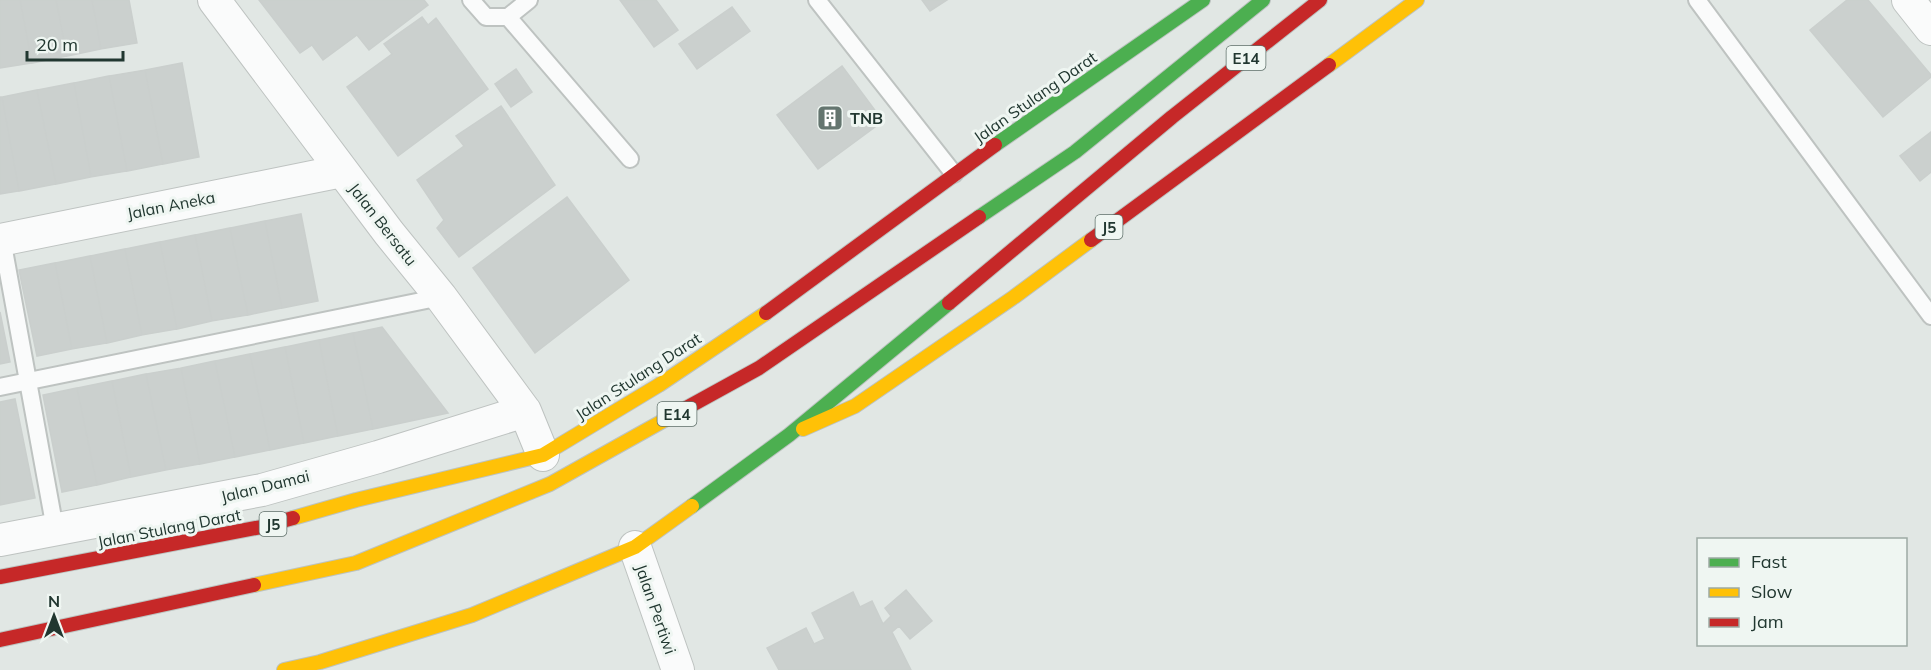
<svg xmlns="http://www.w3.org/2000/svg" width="1931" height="670" font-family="Mulish,sans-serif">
<rect width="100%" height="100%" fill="#e1e7e4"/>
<path fill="#cbd0ce" stroke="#cacfcd" stroke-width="1.5" d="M0 0H20L32 63 0 68Z
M20 0H56L67 56 32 63Z
M56 0H92L101 49 67 56Z
M92 0H129L137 43 101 49Z
M259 0H424L428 5 369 50 357 35 323 60 312 45 300 53Z
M620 0H656L678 30 654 47Z
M922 0H947L930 11Z
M1847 0H1868L1931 75V77L1883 117 1810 30Z
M732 7 750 31 697 69 679 44Z
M422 17 428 25 436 18 488 89 398 156 347 87 392 54 384 44Z
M182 63 199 157 163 164 145 70Z
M842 66 883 121 818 169 777 115Z
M516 69 532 92 511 107 495 84Z
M145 70 163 164 127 171 109 76Z
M109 76 127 171 91 177 74 83Z
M74 83 91 177 56 184 37 90Z
M37 90 56 184 19 191 2 97Z
M0 97H2L19 191 0 194Z
M501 106 555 185 459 257 437 228 444 220 417 180 464 146 456 136Z
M1931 132V172L1920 181 1900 156Z
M567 197 629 280 535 353 473 268Z
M301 214 318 301 282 308 265 221Z
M265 221 282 308 248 315 230 228Z
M230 228 248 315 212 321 195 235Z
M195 235 212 321 177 329 160 242Z
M160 242 177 329 142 335 125 249Z
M125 249 142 335 107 343 90 256Z
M90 256 107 343 72 349 55 263Z
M55 263 72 349 37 356 19 270Z
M0 312 10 362 0 364Z
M382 327 448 413 373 429 353 333Z
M353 333 373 429 338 436 319 340Z
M319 340 338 436 304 443 285 347Z
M285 347 304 443 270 450 250 354Z
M250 354 270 450 235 457 215 361Z
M215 361 235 457 200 464 181 368Z
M181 368 200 464 166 470 146 374Z
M146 374 166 470 131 477 112 381Z
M112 381 131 477 97 485 77 388Z
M77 388 97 485 62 492 43 395Z
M15 399 35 498 0 505V402Z
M906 590 932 621 910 639 899 626 892 632 911 670H779L767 648 806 628 814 644 825 639 812 613 853 592 860 607 872 601 883 624 891 616 885 608Z"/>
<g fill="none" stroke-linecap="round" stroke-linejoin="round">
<defs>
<path id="lane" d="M471 0 486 17H508L630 159
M817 0 954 174
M1697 0 1931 316
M508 17 529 0
M2 239 55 529
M0 387 441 297"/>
<path id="street" d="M214 0 389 233 441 297 525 411 543 455
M1908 0 1931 29
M0 240 342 171
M0 540 262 490 378 457 525 411
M635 547 678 670"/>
<path id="fast" d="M995 145 1203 0
M979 217 1075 152 1263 0
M692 506 789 435 949 303"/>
<path id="slow" d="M1329 65 1417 0
M803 429 855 406 1014 297 1091 240
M293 518 356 500 543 455 659 385 766 313
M254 585 356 563 550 484 670 417
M284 670 320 662 472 615 635 547 692 506"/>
<path id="jam" d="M1091 240 1329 65
M949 303 1172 117 1320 0
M766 313 995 145
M670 417 759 368 979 217
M0 577 261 527 293 518
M0 640 254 585"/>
</defs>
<use href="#lane" stroke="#bec3c1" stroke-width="20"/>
<use href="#street" stroke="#bec3c1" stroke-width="34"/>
<use href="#fast" stroke="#bcc3c0" stroke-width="16"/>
<use href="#slow" stroke="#bcc3c0" stroke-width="16"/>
<use href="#jam" stroke="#bcc3c0" stroke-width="16"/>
<use href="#lane" stroke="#fafbfb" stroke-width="16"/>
<use href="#street" stroke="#fafbfb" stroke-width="32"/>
<use href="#fast" stroke="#4caf50" stroke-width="14"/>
<use href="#slow" stroke="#ffc107" stroke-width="14"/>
<use href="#jam" stroke="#c62828" stroke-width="14"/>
</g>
<defs>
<symbol id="building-square" viewBox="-11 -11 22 22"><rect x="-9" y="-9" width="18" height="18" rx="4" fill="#64756f" stroke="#eff6f2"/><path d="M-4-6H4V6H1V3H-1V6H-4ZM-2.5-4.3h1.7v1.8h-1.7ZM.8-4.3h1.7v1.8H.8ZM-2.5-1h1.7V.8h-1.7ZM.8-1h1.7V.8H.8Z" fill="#fff"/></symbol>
</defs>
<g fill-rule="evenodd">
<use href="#building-square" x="815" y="103" width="30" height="30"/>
</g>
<g text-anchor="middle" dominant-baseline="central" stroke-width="6" stroke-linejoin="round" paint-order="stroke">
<g fill="#eff6f2" stroke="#5f706a" stroke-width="1.5">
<rect x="1226.5" y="46" width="39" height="24" rx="4.5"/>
<rect x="1095.5" y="215" width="27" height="24" rx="4.5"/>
<rect x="657.5" y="402" width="39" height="24" rx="4.5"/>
<rect x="259.5" y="512" width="27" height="24" rx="4.5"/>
</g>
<g font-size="15" font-weight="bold" fill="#213730">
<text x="1246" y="58">E14</text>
<text x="1109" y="227">J5</text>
<text x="677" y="414">E14</text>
<text x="273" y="524">J5</text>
</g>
<g font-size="16" fill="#213730" stroke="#eff6f2">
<text transform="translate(1035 97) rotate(-35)">Jalan Stulang Darat</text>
<text transform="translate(171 205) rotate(-11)">Jalan Aneka</text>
<text transform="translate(383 224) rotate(52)">Jalan Bersatu</text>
<text transform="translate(638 376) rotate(-33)">Jalan Stulang Darat</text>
<text transform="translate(265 486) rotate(-14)">Jalan Damai</text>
<text transform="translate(169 528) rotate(-11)">Jalan Stulang Darat</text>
<text transform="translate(656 609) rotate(71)">Jalan Pertiwi</text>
</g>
<g font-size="16" font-weight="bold" fill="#213730" stroke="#eff6f2" text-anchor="start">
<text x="850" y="118">TNB</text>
</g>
</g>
<rect x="1697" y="538" width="210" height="108" fill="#eff6f2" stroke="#9daaa4" stroke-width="1.5"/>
<rect x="1709" y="558" width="30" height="9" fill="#4caf50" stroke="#9daaa4" stroke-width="1.5"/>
<text x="1751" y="568" font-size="18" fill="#213730">Fast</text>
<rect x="1709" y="588" width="30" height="9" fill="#ffc107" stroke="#9daaa4" stroke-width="1.5"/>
<text x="1751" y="598" font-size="18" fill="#213730">Slow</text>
<rect x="1709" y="618" width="30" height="9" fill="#c62828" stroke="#9daaa4" stroke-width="1.5"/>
<text x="1751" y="628" font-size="18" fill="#213730">Jam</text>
<g transform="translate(54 616)" stroke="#eff6f2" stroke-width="4.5" paint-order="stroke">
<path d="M0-4.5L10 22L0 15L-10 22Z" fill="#213730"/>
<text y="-9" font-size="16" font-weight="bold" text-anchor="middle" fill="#213730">N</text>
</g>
<path d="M27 51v9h96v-9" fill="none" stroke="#213730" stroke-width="3"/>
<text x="36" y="51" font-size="18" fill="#213730" stroke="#eff6f2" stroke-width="4.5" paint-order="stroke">20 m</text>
</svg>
